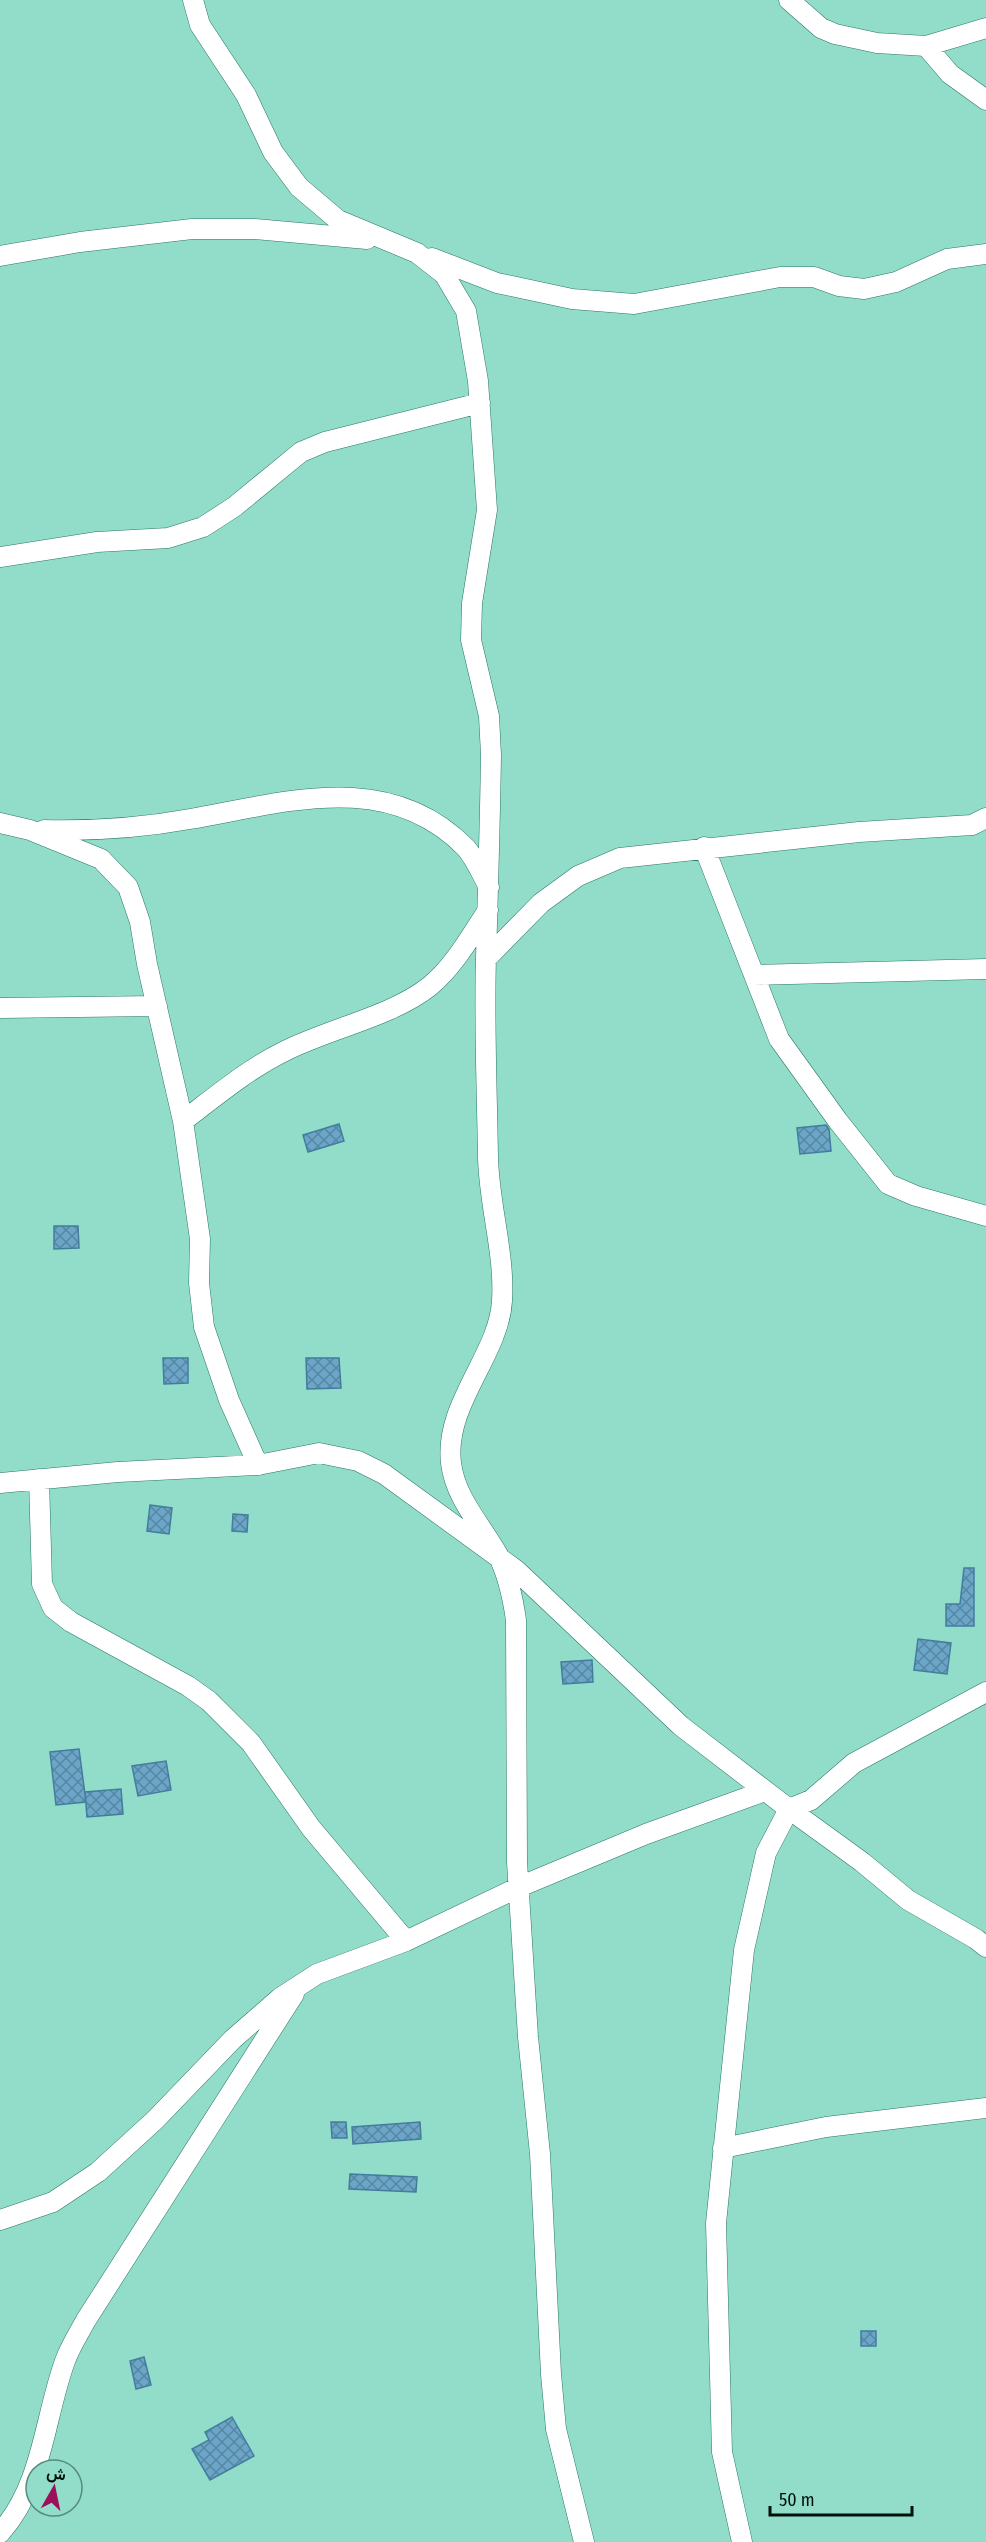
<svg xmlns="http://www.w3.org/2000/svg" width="986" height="2542" font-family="'Fira Sans Condensed',Vazirmatn,sans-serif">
<defs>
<pattern id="building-cross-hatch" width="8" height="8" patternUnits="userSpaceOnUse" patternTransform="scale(1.5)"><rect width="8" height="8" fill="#6ba6c9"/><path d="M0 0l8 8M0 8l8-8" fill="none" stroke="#5686a2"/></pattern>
</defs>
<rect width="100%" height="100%" fill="#91ddc9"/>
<path fill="url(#building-cross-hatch)" stroke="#437d9e" stroke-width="1.5" d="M339 1124 344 1141 308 1152 303 1135Z
M826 1125 829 1129 831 1151 800 1154 797 1128Z
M54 1226H78L79 1248 54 1249Z
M163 1358H188V1383L164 1384Z
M306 1358H339L341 1388 307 1389Z
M150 1505 172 1508 169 1534 147 1531Z
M233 1514 248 1515 247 1532 232 1531Z
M964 1568H974V1626H946V1604H960Z
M918 1639 951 1643 947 1674 914 1670Z
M592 1660 593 1682 563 1684 561 1662Z
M79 1749 86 1802 56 1805 50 1752Z
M166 1761 171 1790 138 1796 132 1766Z
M121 1789 123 1814 87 1817 85 1792Z
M331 2122H346L347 2138H332Z
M420 2122 421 2139 353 2144 352 2127Z
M350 2174 417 2177 416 2192 349 2189Z
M861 2331H876V2346H861Z
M144 2357 151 2385 136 2389 130 2361Z
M232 2417 254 2456 210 2480 192 2449 209 2440 205 2432Z"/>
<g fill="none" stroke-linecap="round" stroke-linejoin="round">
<defs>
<path id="minor" d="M193 0 200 25 246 95 273 152 299 187 338 220 417 253 444 274 466 311 478 381 487 510 472 603 471 640 489 716 491 755C490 823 488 890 486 958 484 1025 487 1091 488 1157 489 1206 505 1253 502 1301 499 1355 444 1404 451 1463 455 1498 482 1526 498 1555 508 1575 513 1599 516 1620L517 1862 528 2037 540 2154 551 2374 556 2429 584 2542
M789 0 821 28 835 34 877 43 926 46 986 28
M926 46 950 74 986 100
M0 256 80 242 192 229H255L367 239
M432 258 497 283 572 299 634 304 780 277H814L839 286 864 289 896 282 947 259 986 254
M0 557 97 542 168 538 203 527 234 507 301 452 325 442 480 403
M0 823 30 830 101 859 128 887 140 922 147 964 183 1121 200 1239 199 1283 204 1327 229 1400 258 1465
M44 830C94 831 141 828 190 819 284 803 388 768 466 848 475 858 482 875 489 887
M704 847 779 1039 838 1121 888 1184 916 1196 986 1216
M486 959 541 903 578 876 620 858 859 832 972 825 986 818
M754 975 986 969
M0 1008 157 1006
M183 1121C216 1096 248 1069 285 1051 328 1029 393 1016 430 986 455 965 470 937 488 910
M39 1479 42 1584 53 1608 71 1622 188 1686 209 1701 251 1743 311 1828 406 1941
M0 1483 118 1472 258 1465 319 1453 358 1461 384 1474 516 1570 681 1726 789 1809 862 1862 908 1900 976 1939 986 1947
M723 2148 826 2127 986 2108
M0 2220 53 2202 98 2172 155 2120 233 2039 280 1998 317 1974 406 1941 519 1887 646 1834 765 1791
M0 2533C43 2485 44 2419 65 2361 70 2347 79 2333 86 2320L294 1994
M742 2542 722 2452 716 2223 744 1950 766 1853 789 1809 811 1800 854 1763 986 1692"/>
</defs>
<use href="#minor" stroke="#297766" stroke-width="21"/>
<use href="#minor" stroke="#fff" stroke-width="20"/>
</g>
<g transform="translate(54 2488) rotate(9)"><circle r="28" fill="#91ddc9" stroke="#578b7d" stroke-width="1.5"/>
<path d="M0-4.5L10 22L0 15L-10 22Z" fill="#9d0f5b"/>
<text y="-9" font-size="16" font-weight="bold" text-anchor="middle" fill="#00110c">ش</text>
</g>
<path d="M770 2506v9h142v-9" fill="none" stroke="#00110c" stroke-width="3"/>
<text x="779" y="2506" font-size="18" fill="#00110c" stroke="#91ddc9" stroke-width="4.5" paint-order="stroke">50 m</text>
</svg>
